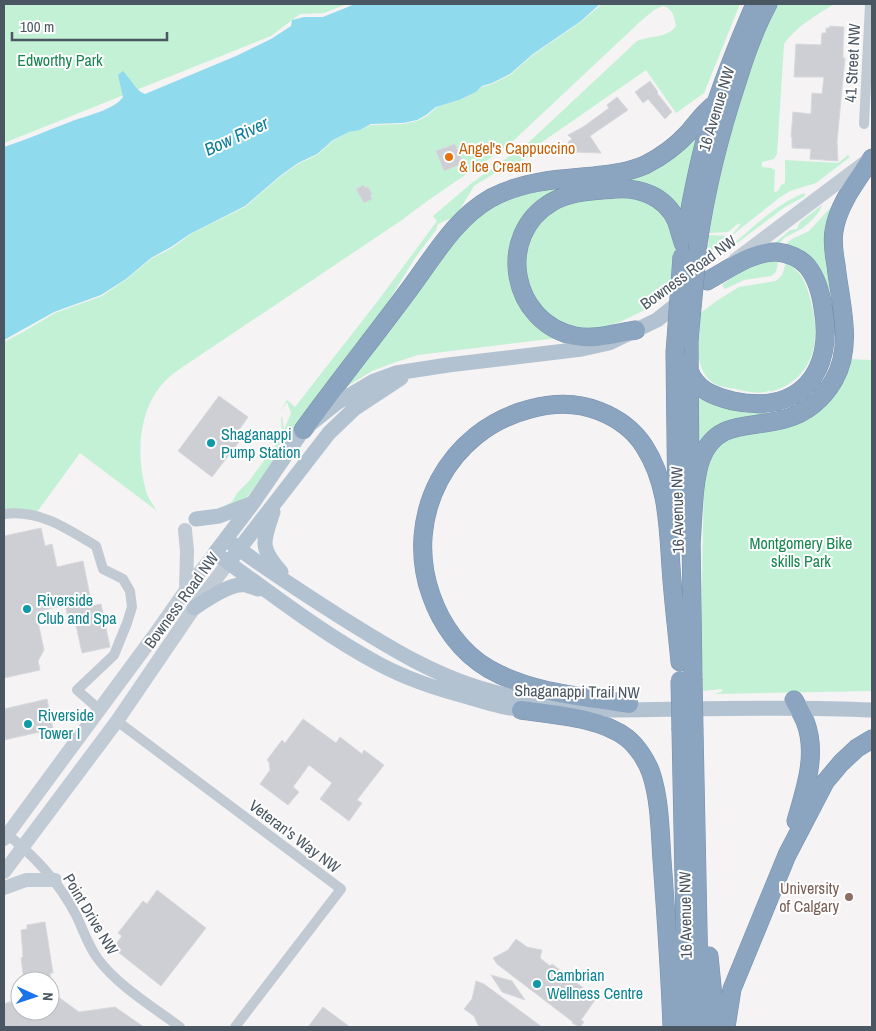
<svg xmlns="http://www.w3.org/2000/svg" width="876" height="1031" font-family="'Archivo Narrow',sans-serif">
<rect width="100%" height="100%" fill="#f5f3f3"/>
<path fill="#c3f1d5" d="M4 4H347L324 13 300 14 271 36 4 143Z
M602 4H740L704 93 676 113 646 70 532 149 529 156 515 165 511 163 474 186 456 216 438 224 436 230 415 258 372 328 247 497 221 510V508L232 502 237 493 249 481 279 441 282 432 281 417H282L284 430 291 413 287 402 280 411 287 400 295 407 377 302 437 221 433 216 473 182 528 143 637 41C651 35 666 39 676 26 674 16 673 9 663 6L654 10 642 20 512 142C477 169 437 192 402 220L196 358C186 365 174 372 165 381 138 409 136 455 146 491 148 498 153 505 157 511L80 453 37 512 4 510V342L23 332 55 313 102 296 127 279 151 259 172 248 191 234 245 207 280 177 298 164 317 155 334 140 349 132 360 130 371 125 403 124 417 121 427 116 437 107 459 100 476 92 482 87 492 84 510 75 533 55 582 21Z
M775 4H834C817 15 795 27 784 44L777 154 774 159 762 162V167L771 168 775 170 774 192 778 191 781 185 785 183V160L838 163 848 155 850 157 816 183 790 191 779 198 707 255 709 242 707 240 708 235 731 236 740 225 739 223 728 232 709 233 708 231 719 172 743 86Z
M698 134 681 212 615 180Z
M566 187 509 261 558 338 418 355 393 363 372 371 341 390 460 232 488 208 523 192Z
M804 193 805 196 785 207 728 250H726C752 229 773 206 804 193Z
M632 196C655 203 675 220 675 246 675 258 672 271 671 282L655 293 657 304 620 322 600 328 586 329 570 326 557 320 543 310 527 285 525 251 529 237 549 212 575 199Z
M822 205 819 212 812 220 803 228 784 238 779 244 775 243 790 230 797 229 800 222Z
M833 205V302H832C826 274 818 255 789 246L787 243 792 239 809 231Z
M777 260 778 263 776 272 771 276 744 280 725 289 722 285 754 262Z
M786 263C795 268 801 274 804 281 810 293 819 330 814 340H815C812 367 796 385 770 392V390C763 395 749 392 740 390 733 388 724 388 717 385 692 373 698 336 699 314L718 300 739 287 776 281 782 275Z
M849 359 872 360V691L715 694 723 691 721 689 703 691 701 633 704 470 718 444 733 435 781 428Z
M697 398C719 407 742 414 767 413V416L698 445Z"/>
<path fill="#90daee" d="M355 4H600L581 21 533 54 510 74 492 83 482 86 476 92 459 100 436 107 426 115 417 120 403 123 371 124 360 130 349 132 333 140 317 154 298 163 280 176 245 206 190 234 171 247 151 258 126 279 101 295 54 312 4 340V147C26 140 48 130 70 122 84 116 115 110 123 97L118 75 123 71C130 78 136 91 145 94L236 56 271 39 291 26 292 20 304 17H323Z"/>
<path fill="#cdcfd5" stroke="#d7d9de" d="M830 26 844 27 843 46V58H845L837 141 838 161 810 159 811 149 792 148V137H791L793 112 811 114 812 93 822 94 824 77H794L796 44 821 45 822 33H826V28H829Z
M650 81 658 92 657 93 672 112 665 119 648 99 643 103 635 92Z
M617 97 628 110 590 136 601 153 574 152 568 142 572 139 568 135 583 127 609 108 607 105Z
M455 144 463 163 444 171 436 151Z
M364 185 365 188 368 187 372 194 370 196 372 199 364 203 356 189Z
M219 396 248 417 239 430 245 434 212 477 178 451Z
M41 528 45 546 52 544 57 567 83 561 92 606 101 604 110 647 82 653 74 616 68 617 65 605 36 612 44 650 38 661 40 670 4 678V536Z
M47 699 53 729 4 740V709Z
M303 719 336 743 340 737 362 754 364 750 384 765 357 800 362 803 349 821 320 799 332 783 309 765 293 787 299 792 288 805 260 784 270 770 269 762 267 760 282 740 285 743Z
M157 890 206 928 161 986 113 948 122 936 118 933 143 901 147 904Z
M45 922 53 973H50L51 981H24L21 958 23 957 21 930 27 929V925Z
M516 939 527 947 542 950 540 958 550 966 552 964 586 990 584 992 595 1000 581 1020 584 1022 580 1027 572 1023 573 1022 497 964 493 958 508 950Z
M491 975 512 981 525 1000 502 992Z
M476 981 484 984 542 1027H479L474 1016 464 1009 472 999Z
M50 991 79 1012 115 1007 144 1027H4V1004L9 1002 20 1003V1011H50Z
M323 1007 350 1027H308Z"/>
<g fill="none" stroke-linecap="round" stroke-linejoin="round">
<defs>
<path id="highway" d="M684 242C691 201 699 159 711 119 723 79 739 41 755 4
M698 244C706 188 720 133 738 79 746 53 755 28 768 4
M636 330C616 333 595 340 575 336 511 323 495 235 552 202 571 191 594 191 615 189 639 187 665 196 676 220 679 228 681 237 684 245
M689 340 690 479
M675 353 677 517
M689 370C696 390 713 396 733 401 799 415 835 373 823 308 821 294 817 278 807 266 800 258 788 253 777 252 752 251 728 270 707 281
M303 430C337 383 374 337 408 291 433 258 454 219 491 198 523 181 558 179 594 176 612 174 629 172 645 165 661 157 676 146 688 133 698 121 703 113 716 103
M691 535 693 679
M691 545C693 521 693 480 701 459 717 418 752 429 785 419 806 413 823 399 834 380 854 345 840 303 836 265 834 254 832 242 834 231 838 204 857 181 872 158
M794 700C798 707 802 714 805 721 818 754 805 789 796 821
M629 704C582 696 531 693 489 669 461 653 441 624 431 595 403 516 448 430 530 409 552 403 577 402 599 411 617 418 633 429 644 446 668 483 668 525 671 567 673 598 677 630 680 662
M521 710C554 715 600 717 627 738 637 746 647 761 651 773 660 800 660 831 662 860 666 915 670 971 672 1027
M681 730 687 1027
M694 730 700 1027
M709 956 716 1027
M726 1027 732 989 787 855 825 782 841 763 857 748 872 739"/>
</defs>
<use href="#highway" stroke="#7690ad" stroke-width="19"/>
<path stroke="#c1cad2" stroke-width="10" d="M864 124 870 4
M4 514C39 509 68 529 96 546L103 569 123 579 130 591 132 607 127 623 114 655 77 690 100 710
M117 721 341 889 235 1027
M4 832C34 855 59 882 76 915 83 929 88 946 98 959 118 986 153 1007 180 1027"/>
<path stroke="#c1cbd6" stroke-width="14" d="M735 260 868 160
M185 530 187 551 186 590
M4 839 153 637 186 590 215 553
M4 872 117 721 194 608 228 563
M4 888 26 880H55"/>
<path stroke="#b3c2d1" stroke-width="15" d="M273 512C263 542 259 547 281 572
M196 519 219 516 253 503
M226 539C262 567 300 591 339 616 388 647 441 680 498 693 523 699 548 700 573 702
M233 557 329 433 354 409 401 378
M194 608C206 600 231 582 246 585 250 586 254 588 258 589
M531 710C509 710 488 703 468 697 437 689 407 679 379 664 321 633 268 591 215 553L253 503 303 430 338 402 374 381 396 373 448 365 582 349 609 343 657 320 686 297
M564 710C667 711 769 705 872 710"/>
<use href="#highway" stroke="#8ba5c1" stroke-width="18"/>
<defs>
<path id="highway-bridge" d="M689 340 698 244
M675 353 682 256
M693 679 694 730
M680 680 681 730"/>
</defs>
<use href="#highway-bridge" stroke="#7690ad" stroke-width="19" stroke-linecap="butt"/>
<use href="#highway-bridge" stroke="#8ba5c1" stroke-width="18"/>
</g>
<circle fill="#e8710a" stroke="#fff" stroke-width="2" cx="449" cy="157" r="5"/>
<g fill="#0f9aa8" stroke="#fff" stroke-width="2">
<circle cx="211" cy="443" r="5"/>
<circle cx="27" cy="609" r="5"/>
<circle cx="28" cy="724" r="5"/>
<circle cx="537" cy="984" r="5"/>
</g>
<circle fill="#8d6e63" stroke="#fff" stroke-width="2" cx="849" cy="897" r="5"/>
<g text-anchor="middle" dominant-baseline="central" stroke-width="4" stroke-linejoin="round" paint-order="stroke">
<g font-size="16" fill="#17864f" stroke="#fff">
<text x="60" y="60">Edworthy Park</text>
<text x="801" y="543">Montgomery Bike<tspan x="801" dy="18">skills Park</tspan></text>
</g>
<g font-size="16" fill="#4a5661" stroke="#fff">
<text transform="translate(852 63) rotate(-87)">41 Street NW</text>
<text transform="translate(716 109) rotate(-73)">16 Avenue NW</text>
<text transform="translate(688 272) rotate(-36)">Bowness Road NW</text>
<text transform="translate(677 510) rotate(-91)">16 Avenue NW</text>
<text transform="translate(181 600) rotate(-54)">Bowness Road NW</text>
<text transform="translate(577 691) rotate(1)">Shaganappi Trail NW</text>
<text transform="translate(295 836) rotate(37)">Veteran's Way NW</text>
<text transform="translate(91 914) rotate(59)">Point Drive NW</text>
<text transform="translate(685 915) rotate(-91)">16 Avenue NW</text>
</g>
<g font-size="16" fill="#c56008" stroke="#fff" text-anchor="start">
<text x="459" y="148">Angel's Cappuccino<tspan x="459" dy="18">&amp; Ice Cream</tspan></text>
</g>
<g font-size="16" fill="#0d838f" stroke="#fff" text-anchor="start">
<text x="221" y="434">Shaganappi<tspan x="221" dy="18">Pump Station</tspan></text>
<text x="37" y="600">Riverside<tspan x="37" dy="18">Club and Spa</tspan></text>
<text x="38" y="715">Riverside<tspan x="38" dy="18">Tower I</tspan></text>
<text x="547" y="975">Cambrian<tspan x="547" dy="18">Wellness Centre</tspan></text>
</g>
<g font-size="16" fill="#785e54" stroke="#fff" text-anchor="end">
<text x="839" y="888">University<tspan x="839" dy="18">of Calgary</tspan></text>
</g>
<g font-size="18" font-style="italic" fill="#0c7c9b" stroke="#fff">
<text transform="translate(236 136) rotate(-25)">Bow River</text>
</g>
</g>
<rect width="876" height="1031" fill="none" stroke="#4a5661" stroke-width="10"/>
<g transform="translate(35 996) rotate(93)"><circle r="24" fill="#ffffff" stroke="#b7bbc0"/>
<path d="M0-4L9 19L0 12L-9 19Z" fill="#1a73e8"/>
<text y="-8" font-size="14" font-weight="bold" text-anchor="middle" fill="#4a5661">N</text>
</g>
<path d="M12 32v8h155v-8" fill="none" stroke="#4a5661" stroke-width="2.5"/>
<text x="20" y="32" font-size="15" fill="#4a5661" stroke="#ffffff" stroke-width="4" paint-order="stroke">100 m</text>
</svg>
